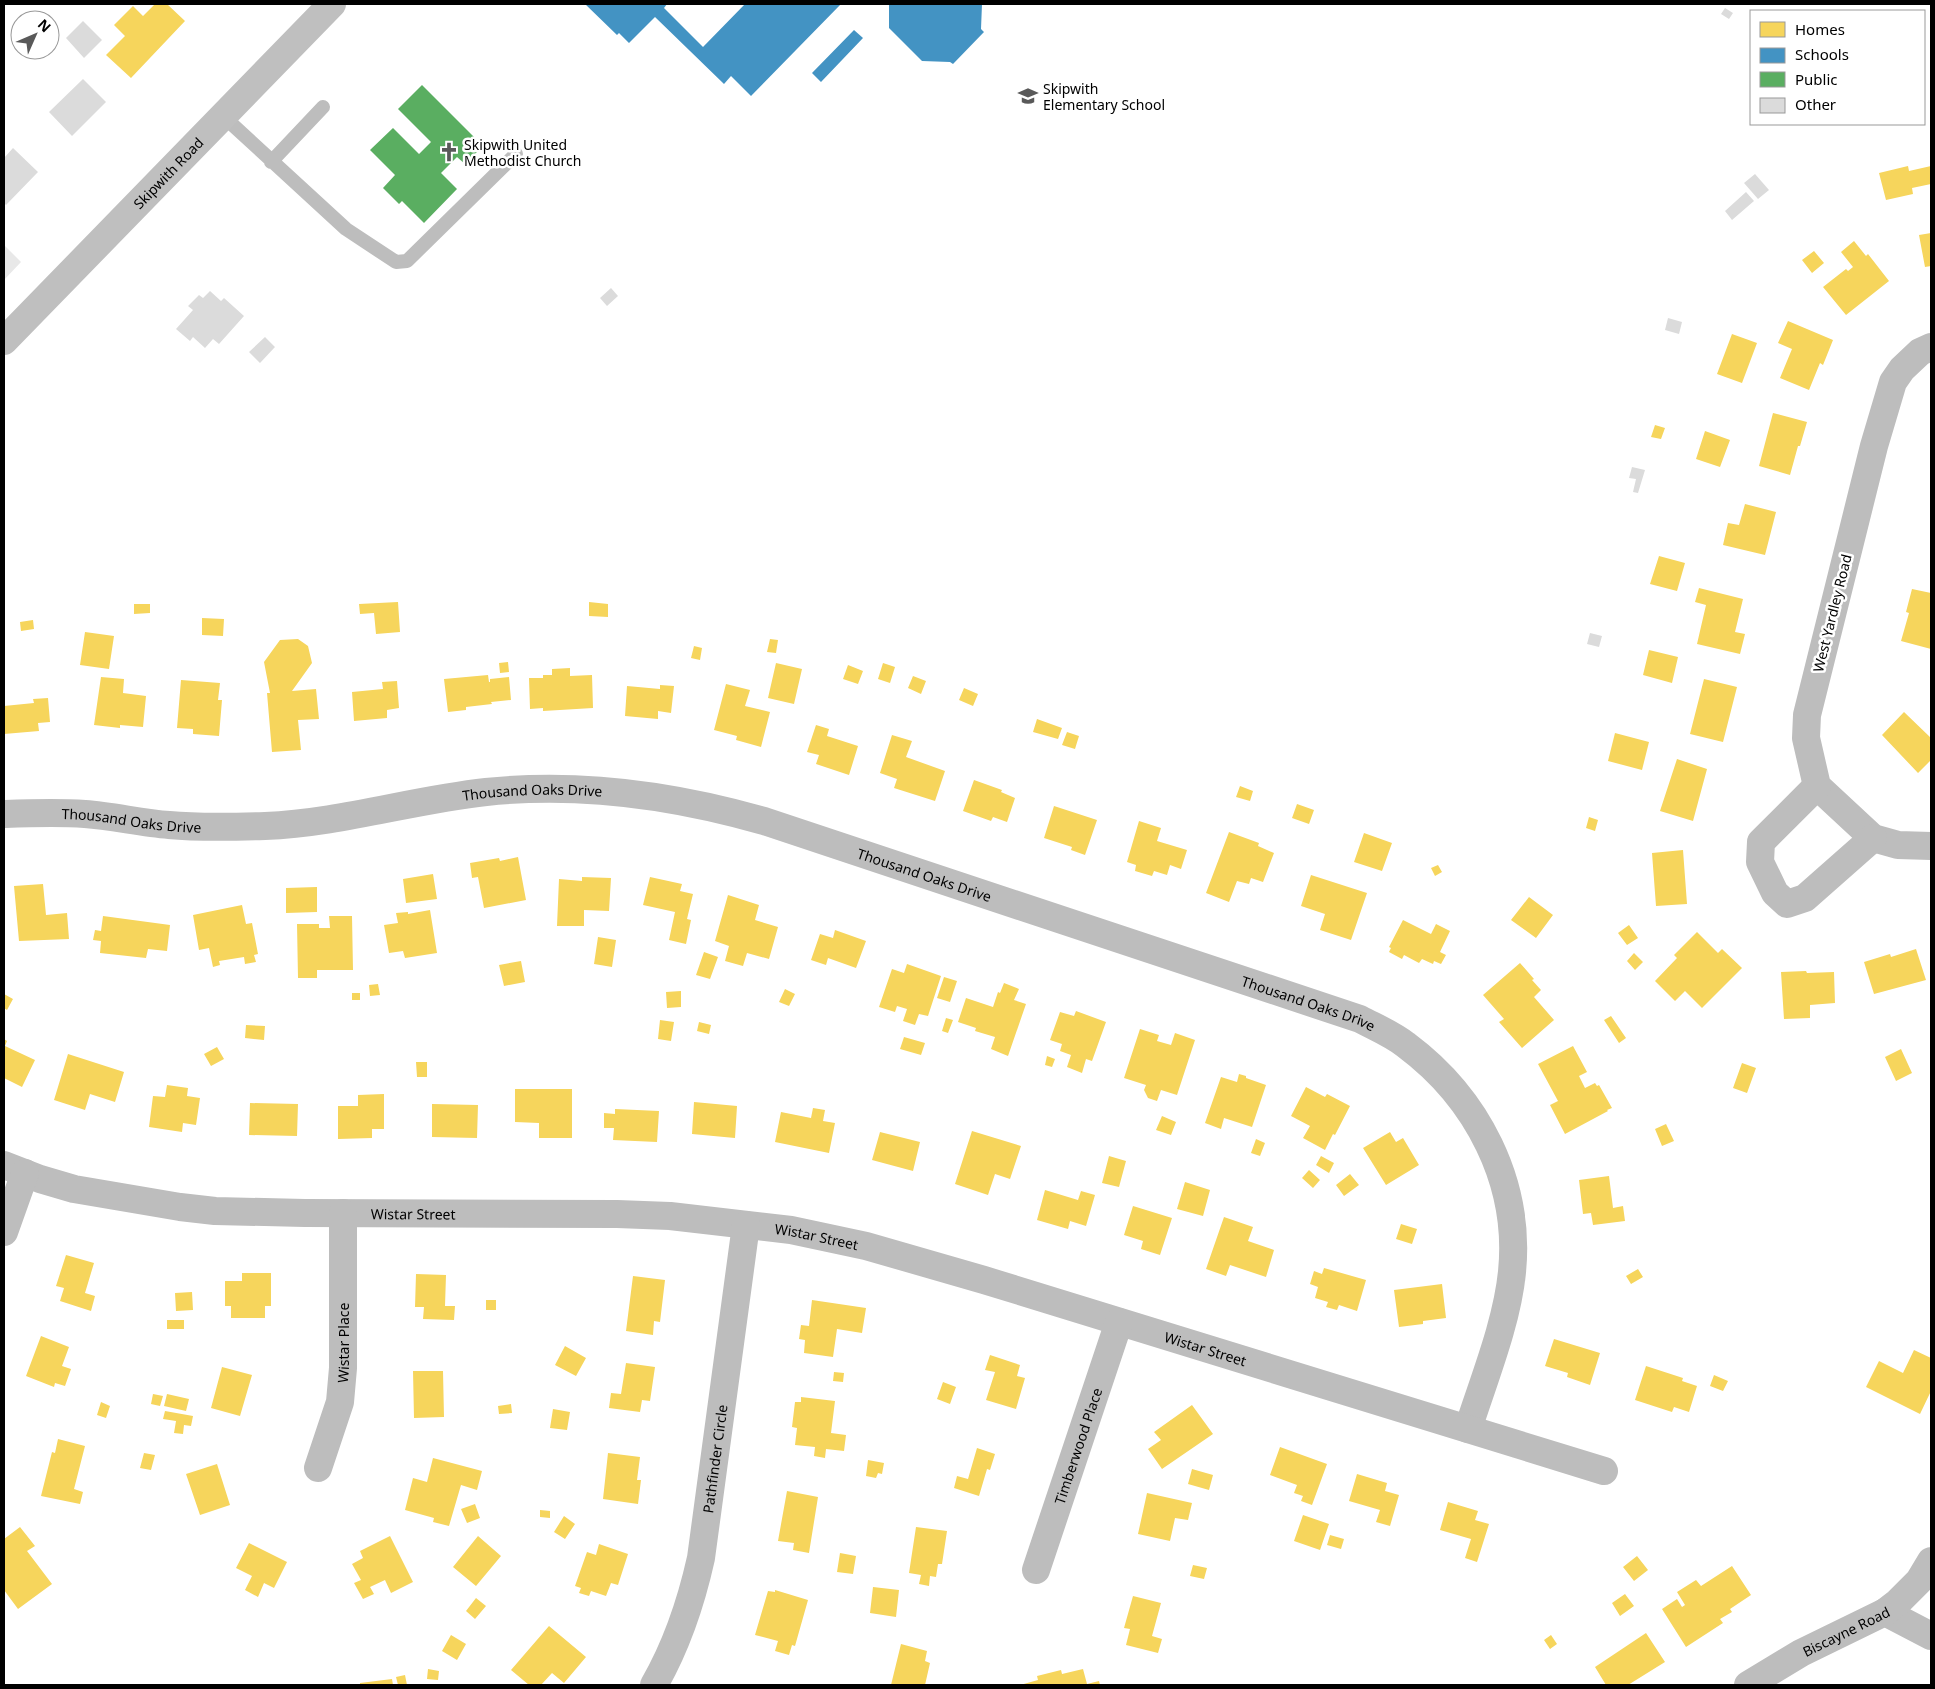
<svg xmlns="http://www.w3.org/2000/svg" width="1935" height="1689" font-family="'Noto Sans',sans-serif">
<rect width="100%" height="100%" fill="#fff"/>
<path fill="#e8e8e8" d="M4 245 21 262 4 280Z"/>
<path fill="#f6d55c" d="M155 4H167L185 21 131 78 106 55 125 36 114 25 133 6 143 16Z
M1908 166 1909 171 1931 166V184L1912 188 1913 194 1886 200 1879 173Z
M1931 233V266L1925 267 1919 235Z
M1854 241 1866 256 1868 254 1889 281 1846 315 1823 287 1846 269 1848 271 1853 267 1841 252Z
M1814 251 1824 263 1812 273 1802 260Z
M1788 321 1833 340 1823 365 1820 363 1809 390 1780 378 1792 349 1778 343Z
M1732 334 1757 343 1742 383 1717 374Z
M1773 413 1807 422 1800 446H1798L1790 475 1759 466Z
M1655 425 1665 428 1661 439 1651 437Z
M1705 431 1730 440 1720 467 1696 459Z
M1745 504 1776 512 1765 555 1723 545 1728 523 1739 525Z
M1659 556 1685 563 1677 591 1650 584Z
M1699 588 1743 599 1735 632 1745 634 1740 654 1697 644 1706 605 1695 602Z
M1912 589 1931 593V649L1901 641 1909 613 1906 612Z
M398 602 400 632 376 634 374 613 360 614 359 604Z
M589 602 608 604V617L589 616Z
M134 604H150V613L134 614Z
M202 618 224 619 223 636 202 635Z
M33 620 34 629 21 631 20 622Z
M85 632 114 636 109 669 80 665Z
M298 639 308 646 312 663 292 691 316 689 319 719 298 720 301 750 272 752 267 693H270L264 662 280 640Z
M770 639 778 640 776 653 767 652Z
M694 646 702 648 700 660 691 658Z
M1649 650 1678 657 1672 683 1643 675Z
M508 662 509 672 500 673 499 663Z
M776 663 802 669 794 704 768 698Z
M883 663 895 667 890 683 878 679Z
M848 665 863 671 858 684 843 679Z
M570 668V676L592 675 593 708 543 711V708L530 709 529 678H543V675H552V669Z
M488 675 489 682H490V679L509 677 511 700 491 702 492 704 466 707V710L448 712 444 679Z
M913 676 926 681 921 694 908 688Z
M101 677 124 679 123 693 146 696 143 727 120 725V728L94 725Z
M1704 679 1737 687 1723 742 1690 734Z
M181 680 220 683 218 700H222L219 736 193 734V729L177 728Z
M397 681 399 708 387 710V718L354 721 352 692 383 689 382 682Z
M726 684 750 690 745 706 770 712 761 747 736 740 737 736 714 730Z
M660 685 674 686 671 713 658 711V719L625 716 627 686 660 689Z
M964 688 978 694 973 706 959 700Z
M48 698 50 722 38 723 39 731 4 734V706L34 703 33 699Z
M1904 712 1931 738V760L1918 773 1882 735Z
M1037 719 1062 728 1058 739 1033 732Z
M816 725 829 729 827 736 858 746 849 775 816 764 819 755 807 752Z
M1067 732 1079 736 1075 749 1062 745Z
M1615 733 1649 742 1642 770 1608 761Z
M892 735 912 741 906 757 945 771 935 801 894 788 897 779 880 773Z
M1677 759 1707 769 1693 821 1660 811Z
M974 780 1002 790 1001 792 1015 798 1007 822 993 817 991 821 963 811Z
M1240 786 1253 791 1250 801 1236 797Z
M1297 804 1314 810 1309 824 1292 818Z
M1054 806 1097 820 1085 855 1071 850 1072 847 1044 838Z
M1589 817 1598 820 1595 831 1586 828Z
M1139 821 1161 828 1157 841 1187 850 1181 869 1170 865 1167 875 1154 871 1152 876 1135 871 1136 865 1127 862Z
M1229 832 1259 843 1258 846 1274 853 1263 882 1251 878 1249 884 1237 881 1229 902 1206 893Z
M1364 833 1392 843 1382 871 1354 862Z
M1683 850 1687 904 1656 906 1652 853Z
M518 857 526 900 484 908 478 877 472 878 470 863 499 858 500 861Z
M1438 865 1442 872 1435 876 1431 868Z
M433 874 437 899 406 903 403 879Z
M1311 875 1367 893 1351 940 1320 930 1325 914 1301 906Z
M582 877 611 878 609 911 584 910V926H557L559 879 582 881Z
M650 877 682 884 680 891 693 894 687 919 691 920 686 944 669 940 675 912 643 905Z
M43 884 46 915 67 913 69 939 19 941 14 886Z
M317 887V912L286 913V888Z
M728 895 759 905 755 920 778 927 769 959 747 953 743 966 725 961 729 946 715 941Z
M1529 897 1553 915 1536 938 1511 920Z
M242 905 246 924 252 923 258 954 254 955 256 962 245 964 244 957 219 961 220 965 213 967 209 948 199 950 193 915Z
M430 910 437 953 405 958 403 951 389 953 384 925 398 923 396 913 408 912V914Z
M103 916 170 925 167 951 148 949 146 958 100 953 101 941 93 940 95 930 101 931Z
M329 916H352L353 970H317V978H298L297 924H319V928H330Z
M1403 920 1431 934 1436 924 1450 931 1440 952 1446 955 1441 964 1434 961 1433 964 1422 959 1419 963 1404 955 1402 959 1389 952 1391 948 1389 947Z
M1629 925 1638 938 1627 945 1618 933Z
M835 930 866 941 856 968 828 958 826 965 811 960 820 934 833 938Z
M1697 932 1718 953 1722 949 1742 968 1702 1008 1685 991 1675 1001 1655 981 1677 958 1674 955Z
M598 937 616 940 612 967 594 964Z
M1916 949 1926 980 1874 994 1864 962 1890 954 1891 957Z
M704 952 718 957 710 979 696 975Z
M1634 953 1643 962 1635 970 1627 961Z
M521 961 525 982 504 986 499 965Z
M1520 963 1534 979 1532 980 1541 990 1534 997 1554 1020 1522 1048 1499 1022 1504 1019 1483 995Z
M907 964 941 976 928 1016 919 1014 915 1025 903 1021 907 1009 897 1006 895 1012 879 1007 892 969 904 973Z
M1806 971 1807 973 1834 972 1835 1003 1810 1005V1018L1784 1019 1781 972Z
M944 977 957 981 950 1002 937 998Z
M1004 983 1019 989 1014 1000 1026 1004 1008 1056 991 1049 995 1037 975 1031 976 1028 958 1022 966 998 993 1007 998 992 1000 993Z
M378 984 380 995 370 996 369 985Z
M785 989 795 994 789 1006 779 1002Z
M681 991V1007L667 1008 666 992Z
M352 993H360V1000H352Z
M4 994 13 999 7 1010 4 1008Z
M1076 1011 1106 1022 1092 1061 1086 1059 1082 1073 1067 1067 1071 1055 1060 1051 1062 1044 1050 1040 1060 1012 1074 1016Z
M1611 1016 1626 1038 1619 1043 1604 1020Z
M946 1018 953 1020 948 1033 942 1031Z
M660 1020 674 1022 671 1041 658 1039Z
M699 1022 711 1025 709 1034 697 1031Z
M246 1025 265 1026 264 1040 245 1038Z
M1140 1029 1159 1035 1157 1041 1171 1045 1175 1033 1195 1040 1177 1095 1161 1090 1157 1101 1148 1098 1144 1090 1146 1085 1124 1078Z
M904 1037 925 1043 921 1055 900 1049Z
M4 1039 7 1041 5 1046 35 1060 22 1087 4 1078Z
M1573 1046 1587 1072 1579 1076 1585 1088 1595 1083 1597 1086 1599 1085 1612 1108 1607 1110 1608 1111 1565 1134 1550 1105 1558 1101 1538 1064Z
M217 1047 224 1059 211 1066 204 1054Z
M1901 1049 1912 1073 1896 1081 1885 1057Z
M68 1054 124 1072 115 1102 90 1094 85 1110 54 1100Z
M1047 1056 1055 1059 1052 1067 1045 1065Z
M416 1062H427V1077H417Z
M1742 1063 1756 1068 1747 1093 1733 1088Z
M1239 1074 1246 1076V1078L1266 1085 1252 1127 1224 1118 1221 1129 1205 1123 1221 1077 1237 1082Z
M167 1085 188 1088 187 1096 200 1098 196 1125 183 1123 182 1132 149 1127 153 1096 165 1097Z
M1306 1087 1325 1097 1327 1094 1350 1106 1335 1135 1333 1134 1325 1150 1303 1138 1310 1126 1291 1116Z
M515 1089H572V1138H539V1123L515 1122Z
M384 1094V1129H372V1138L338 1139V1106H358V1095Z
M694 1102 737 1106 735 1138 692 1134Z
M250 1103 298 1104 297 1136 249 1135Z
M432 1104 478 1105 477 1138 432 1137Z
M813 1108 825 1110 823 1121 835 1123 829 1153 775 1142 781 1112 811 1118Z
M615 1109 659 1111 657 1142 613 1140 614 1128H604V1113L615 1114Z
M1162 1116 1176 1122 1171 1135 1156 1130Z
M1666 1124 1674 1141 1662 1146 1655 1129Z
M972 1131 1021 1146 1010 1179 995 1174 988 1195 955 1184Z
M880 1132 920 1142 913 1171 872 1160Z
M1390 1132 1396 1142 1403 1138 1419 1165 1386 1185 1363 1148Z
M1256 1139 1265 1143 1260 1156 1251 1153Z
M1109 1156 1126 1161 1119 1187 1102 1183Z
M1321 1156 1334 1163 1329 1173 1316 1165Z
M1309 1170 1320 1180 1313 1188 1302 1178Z
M1350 1174 1359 1185 1344 1196 1336 1185Z
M1609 1176 1613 1208 1623 1206 1625 1221 1593 1225 1591 1213 1583 1214 1579 1180Z
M1185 1182 1210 1190 1203 1216 1177 1209Z
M1045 1190 1078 1200 1081 1191 1095 1195 1086 1226 1070 1221 1068 1229 1037 1220Z
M1133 1206 1172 1218 1160 1255 1141 1249 1143 1241 1124 1235Z
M1224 1217 1253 1227 1248 1241 1274 1250 1266 1277 1230 1265 1226 1276 1206 1269Z
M1401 1224 1417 1229 1412 1244 1396 1239Z
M66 1255 94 1263 85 1293 95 1296 91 1311 60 1301 64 1288 56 1286Z
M1324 1268 1366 1280 1357 1311 1339 1305 1337 1310 1326 1307 1328 1302 1315 1298 1318 1287 1310 1284 1314 1271 1322 1274Z
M1638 1269 1643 1277 1631 1284 1626 1276Z
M242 1273H271V1306H265V1318H231V1306H225V1281H242Z
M416 1274 446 1275 445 1306H455L454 1320 423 1319 424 1307H415Z
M633 1276 665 1280 660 1322 654 1321 653 1335 626 1331Z
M1442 1284 1446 1318 1423 1321V1324L1399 1327 1394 1290Z
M192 1292 193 1310 176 1311 175 1293Z
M486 1300H496V1310H486Z
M812 1300 866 1308 862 1333 837 1329 833 1357 804 1353 805 1340 799 1339 801 1325 809 1326Z
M167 1320H184V1329H167Z
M41 1336 69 1347 62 1366 71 1369 65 1386 55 1383 54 1387 26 1376Z
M1554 1339 1600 1353 1590 1385 1567 1377 1568 1373 1545 1366Z
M565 1346 586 1358 576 1376 555 1365Z
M1914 1350 1931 1358V1391L1920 1414 1866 1387 1879 1361 1903 1373Z
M990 1355 1020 1365 1017 1376 1025 1378 1016 1409 986 1400 995 1372 985 1370Z
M626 1363 655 1367 650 1401 642 1400 640 1412 609 1408 611 1393 621 1394Z
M1646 1366 1683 1378 1682 1381 1697 1386 1689 1412 1674 1407 1672 1412 1635 1400Z
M222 1367 252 1375 240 1416 211 1408Z
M413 1371H443L444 1417 414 1418Z
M834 1372 844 1373 843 1382 833 1381Z
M1714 1375 1728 1381 1723 1391 1710 1386Z
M943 1382 956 1387 950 1404 937 1399Z
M153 1394 163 1396 160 1406 151 1404Z
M167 1394 189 1399 186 1411 164 1406Z
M801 1397 835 1401 831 1433 846 1435 844 1451 826 1449 825 1458 814 1456 815 1447 795 1445 797 1428 792 1427 795 1402H801Z
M101 1402 110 1406 106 1418 97 1415Z
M511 1404 512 1413 499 1414 498 1406Z
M1192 1405 1213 1434 1162 1469 1148 1449 1161 1440 1154 1432Z
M553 1409 570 1412 567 1430 550 1428Z
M165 1411 193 1416 191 1426 184 1425 183 1434 174 1433 176 1421 163 1419Z
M58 1439 85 1446 74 1489 83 1492 80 1504 41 1496 52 1452 55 1453Z
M1280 1447 1327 1464 1312 1505 1301 1501 1303 1496 1294 1493 1297 1485 1270 1475Z
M977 1448 995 1454 990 1470 987 1469 979 1496 954 1488 957 1476 968 1479Z
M144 1453 155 1455 151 1470 140 1468Z
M608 1453 640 1457 637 1480H641L638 1504 603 1499Z
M433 1458 482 1471 477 1490 461 1485 449 1526 433 1522 434 1518 405 1510 413 1478 427 1482Z
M868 1460 884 1463 882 1474 878 1473 876 1478 866 1476Z
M217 1464 230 1505 200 1515 186 1474Z
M1192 1469 1213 1475 1209 1490 1188 1484Z
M1357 1474 1387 1483 1385 1491 1399 1495 1390 1526 1376 1522 1380 1510 1349 1501Z
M787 1491 818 1497 809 1553 793 1550 794 1543 778 1541Z
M1147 1493 1192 1503 1188 1520 1175 1518 1170 1541 1138 1534Z
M1448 1502 1478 1511 1475 1520 1489 1524 1477 1562 1465 1558 1471 1539 1440 1530Z
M475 1504 480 1518 467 1523 461 1509Z
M540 1510 550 1511V1518L540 1517Z
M1303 1515 1329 1524 1320 1550 1294 1541Z
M564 1516 575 1524 565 1539 554 1532Z
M20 1527 35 1546 27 1551 52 1584 18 1609 4 1590V1539Z
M916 1527 947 1531 942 1564H938L936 1577 930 1576 929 1586 919 1584 921 1575 909 1573Z
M1330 1535 1344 1539 1341 1549 1327 1545Z
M390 1536 413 1582 391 1593 385 1580 370 1587 374 1594 363 1599 354 1583 361 1580 352 1564 363 1558 360 1551Z
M478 1536 501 1556 476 1586 453 1567Z
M249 1543 287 1562 274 1588 264 1583 258 1597 245 1590 252 1576 236 1568Z
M599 1544 628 1554 618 1585 611 1583 606 1596 591 1591 589 1596 579 1593 581 1588 575 1586 587 1552 596 1555Z
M840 1553 856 1556 853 1574 837 1572Z
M1637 1556 1648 1570 1634 1581 1623 1567Z
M1193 1565 1207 1568 1204 1579 1190 1576Z
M1732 1566 1751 1595 1730 1609 1732 1612 1720 1619 1723 1623 1686 1647 1662 1609 1677 1599 1682 1607 1685 1605 1677 1592 1696 1580 1701 1586Z
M873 1587 899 1590 896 1617 870 1613Z
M775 1590 808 1600 795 1646 792 1645 789 1655 775 1651 778 1641 755 1635 768 1591 775 1592Z
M1625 1594 1634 1606 1620 1616 1612 1603Z
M1133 1596 1161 1603 1152 1636 1162 1639 1158 1653 1126 1645 1130 1629 1124 1628Z
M476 1598 486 1606 475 1619 466 1611Z
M549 1626 586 1657 564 1683 552 1673 541 1685H529L511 1670Z
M1646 1633 1665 1662 1628 1685H1606L1595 1667Z
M451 1635 466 1644 457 1660 442 1651Z
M1551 1635 1557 1644 1550 1649 1544 1640Z
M901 1644 927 1651 925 1661 930 1663 925 1685H891Z
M428 1669 439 1671 438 1680 427 1679Z
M1083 1669 1087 1684 1099 1681 1100 1685H1020L1038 1680 1037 1676 1061 1670 1062 1674Z
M405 1675 407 1685H398L396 1677Z
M392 1679 393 1685H360V1683Z"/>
<path fill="#4393c3" d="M585 4H667L664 8 703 47 745 4H841L751 96 731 76 724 84 655 17 629 43 619 33 617 35Z
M889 4H982L981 29 984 32 953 64 950 62 922 61 889 28Z
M854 30 863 38 821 82 812 73Z"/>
<path fill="#5aae61" d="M422 85 475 138 473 140 481 148 465 164 457 157 441 173 457 189 424 223 402 201 399 204 383 188 395 175 370 150 393 128 419 154 431 142 398 109Z"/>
<path fill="#dbdbdb" d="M1725 8 1733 13 1729 19 1721 14Z
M83 21 102 40 84 58 66 38Z
M83 79 106 102 72 136 49 112Z
M13 148 38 172 6 205 4 203V158Z
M1755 174 1769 190 1758 199 1744 183Z
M1746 192 1754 201 1732 220 1725 211Z
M611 288 618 296 607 306 600 298Z
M210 291 221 301 224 298 244 316 219 344 213 339 205 348 193 337 190 341 176 329 193 310 188 306 199 295 203 298Z
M1668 318 1682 322 1679 334 1665 330Z
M265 337 275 347 260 363 249 352Z
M1632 467 1645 470 1638 493 1633 492 1636 479 1629 478Z
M1590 633 1602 636 1599 647 1587 644Z"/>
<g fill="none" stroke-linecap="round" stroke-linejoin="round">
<path stroke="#bdbdbd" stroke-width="14" d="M223 116 346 229 396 262 407 261 516 154
M271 162 323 107"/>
<g stroke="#bdbdbd" stroke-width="28">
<path d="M1931 347 1920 352 1902 369 1893 382 1874 446 1807 715 1806 738 1817 786 1873 838 1898 845 1931 846"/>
<path d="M1817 786 1761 842 1760 862 1775 893 1787 904 1805 898 1873 838"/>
<path id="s1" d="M4 814C31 813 57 812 85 814 113 816 141 823 169 825 200 828 234 827 265 826 340 823 412 800 486 792 580 782 673 795 764 821L1360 1019C1375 1027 1392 1034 1406 1045 1477 1098 1521 1182 1512 1272 1507 1323 1484 1379 1468 1429"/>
<path id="s2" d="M4 1165 40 1179 74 1189 180 1207 215 1211 305 1213 617 1214 670 1216 791 1230 866 1246 984 1280 1604 1471"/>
<path d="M4 1232 25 1173"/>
<path id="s3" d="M318 1468 340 1402 343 1368V1213"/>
<path id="s4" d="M1036 1570 1119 1322"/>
<path d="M1885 1612 1931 1636"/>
<path id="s5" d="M654 1685C677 1645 691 1603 701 1558L746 1225"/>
<path id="s6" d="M1748 1685 1801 1653 1885 1612 1898 1602 1919 1581 1931 1561"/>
</g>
<path stroke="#bfbfbf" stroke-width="28" id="s7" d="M4 341 332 4"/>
</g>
<defs>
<symbol id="school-bare" viewBox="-9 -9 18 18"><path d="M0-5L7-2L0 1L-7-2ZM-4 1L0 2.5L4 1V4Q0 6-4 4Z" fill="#595959" stroke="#fff" stroke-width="2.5" paint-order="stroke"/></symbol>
<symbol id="church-bare" viewBox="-9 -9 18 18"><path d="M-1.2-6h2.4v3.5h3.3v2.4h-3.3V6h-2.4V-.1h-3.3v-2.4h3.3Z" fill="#595959" stroke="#fff" stroke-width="2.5" paint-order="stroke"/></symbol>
</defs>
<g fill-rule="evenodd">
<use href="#school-bare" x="1014" y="82" width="28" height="28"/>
<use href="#church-bare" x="435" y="138" width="28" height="28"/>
</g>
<g text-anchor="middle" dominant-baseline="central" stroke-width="5" stroke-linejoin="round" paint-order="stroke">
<g font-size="14" fill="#000" stroke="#fff" text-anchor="start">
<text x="1043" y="88">Skipwith<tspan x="1043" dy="16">Elementary School</tspan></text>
<text x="464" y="144">Skipwith United<tspan x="464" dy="16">Methodist Church</tspan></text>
</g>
<g font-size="14" fill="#000" stroke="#fff">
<text stroke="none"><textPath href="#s7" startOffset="235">Skipwith Road</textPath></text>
<text transform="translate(1832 613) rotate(-76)">West Yardley Road</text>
<text stroke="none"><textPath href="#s1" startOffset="532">Thousand Oaks Drive</textPath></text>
<text stroke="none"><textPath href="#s1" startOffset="128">Thousand Oaks Drive</textPath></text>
<text stroke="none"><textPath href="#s1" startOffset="936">Thousand Oaks Drive</textPath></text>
<text stroke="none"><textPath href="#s1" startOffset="1341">Thousand Oaks Drive</textPath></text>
<text stroke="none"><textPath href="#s2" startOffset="415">Wistar Street</textPath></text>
<text stroke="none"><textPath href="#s2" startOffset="820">Wistar Street</textPath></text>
<text stroke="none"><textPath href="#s3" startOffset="129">Wistar Place</textPath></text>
<text stroke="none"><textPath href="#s2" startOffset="1225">Wistar Street</textPath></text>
<text stroke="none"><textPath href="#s4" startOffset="131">Timberwood Place</textPath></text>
<text stroke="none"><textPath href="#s5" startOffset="236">Pathfinder Circle</textPath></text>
<text stroke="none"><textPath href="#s6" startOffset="112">Biscayne Road</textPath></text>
</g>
</g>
<rect width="1935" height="1689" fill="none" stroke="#000000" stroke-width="10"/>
<rect x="1750" y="10" width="175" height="115" fill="#ffffff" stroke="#999999"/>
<rect x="1760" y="22" width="25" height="15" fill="#f6d55c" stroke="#999999"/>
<text x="1795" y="35" font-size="15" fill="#000000">Homes</text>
<rect x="1760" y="48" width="25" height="15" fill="#4393c3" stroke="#999999"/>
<text x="1795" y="60" font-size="15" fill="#000000">Schools</text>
<rect x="1760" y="72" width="25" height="15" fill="#5aae61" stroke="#999999"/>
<text x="1795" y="85" font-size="15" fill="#000000">Public</text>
<rect x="1760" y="98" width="25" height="15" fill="#dbdbdb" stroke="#999999"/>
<text x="1795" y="110" font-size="15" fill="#000000">Other</text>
<g transform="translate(35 35) rotate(45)"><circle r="24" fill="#ffffff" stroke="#999999"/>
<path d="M0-4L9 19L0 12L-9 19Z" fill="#595959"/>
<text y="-8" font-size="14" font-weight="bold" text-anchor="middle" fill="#000000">N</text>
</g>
</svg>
